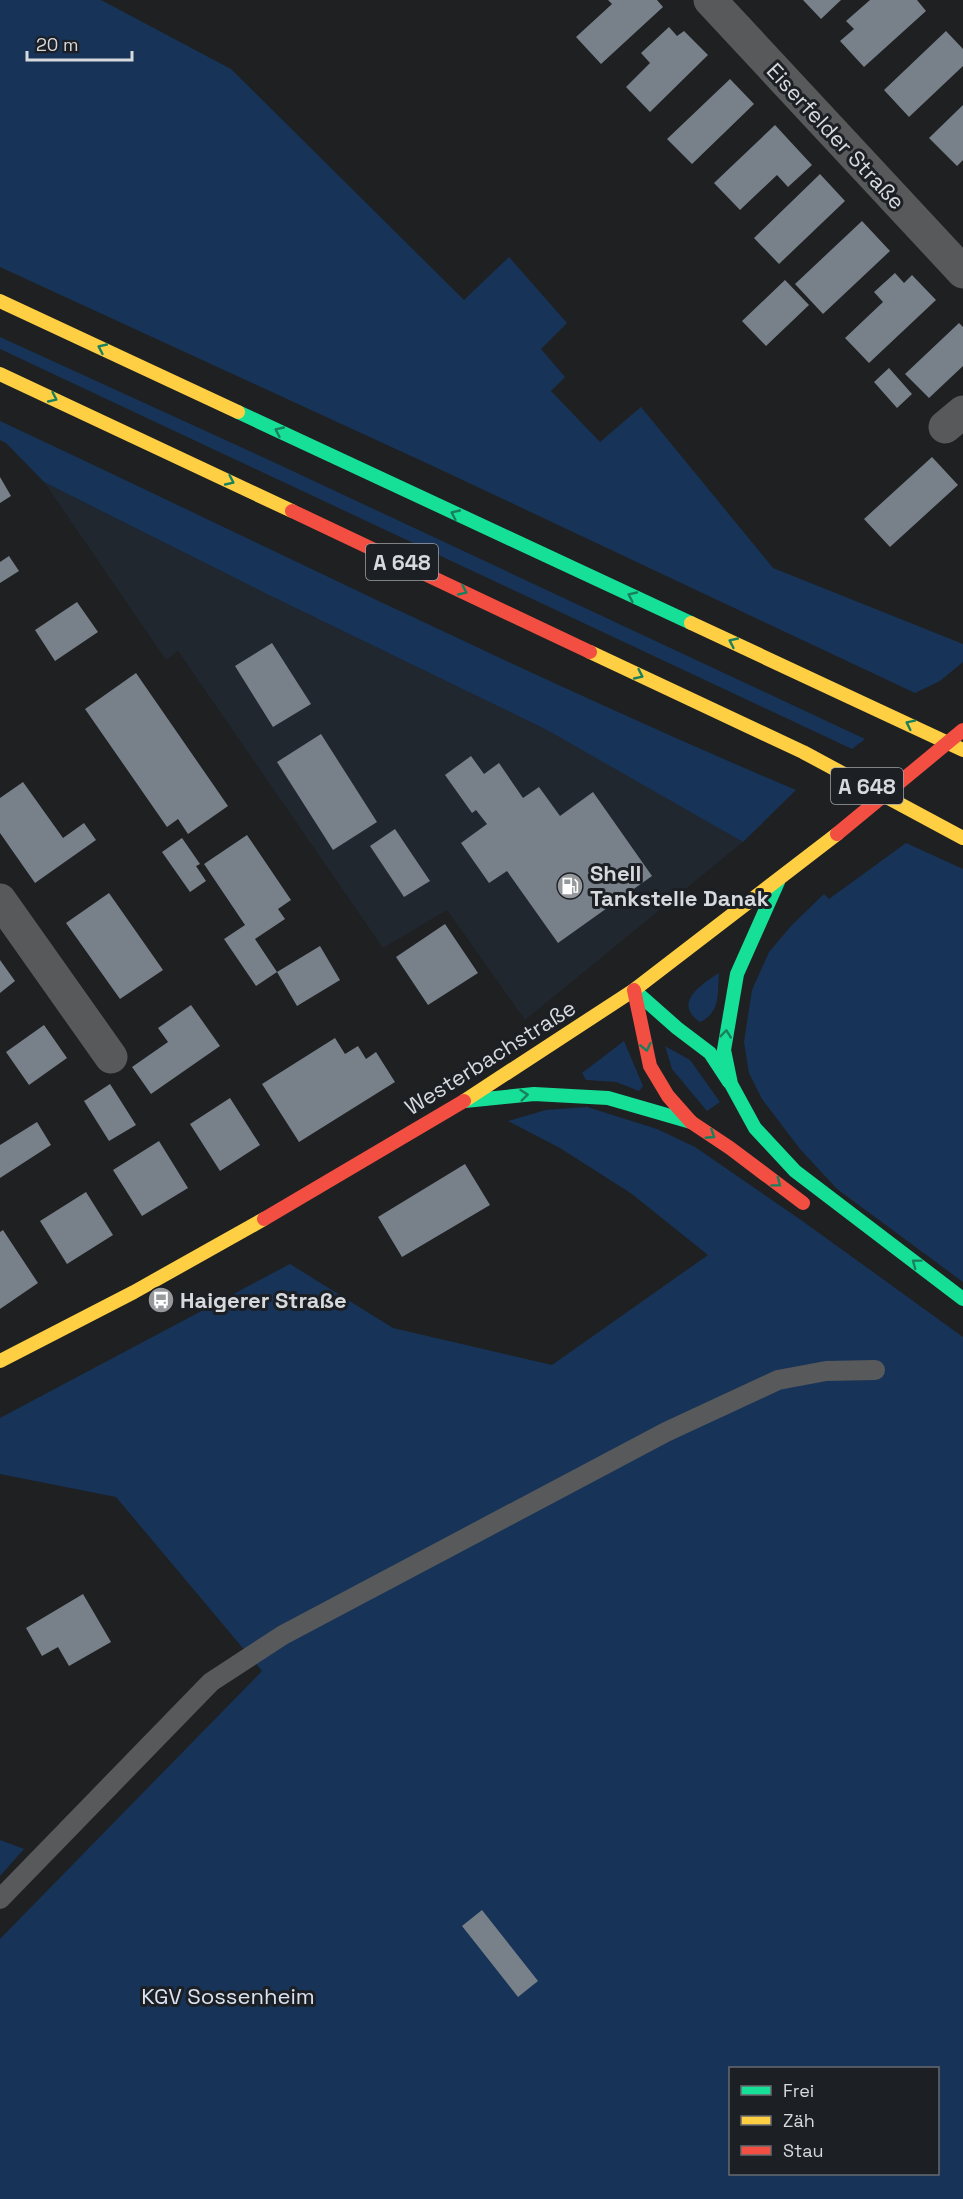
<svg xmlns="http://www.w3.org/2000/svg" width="963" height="2199" font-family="'Space Grotesk',sans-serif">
<rect width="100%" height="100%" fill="#1e2022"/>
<path fill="#21272f" d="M44 482 271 596 547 730 743 842 525 1020 447 910 383 948 178 651 166 660Z"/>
<path fill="#173458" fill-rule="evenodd" d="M0 0H101L231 69 464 300 509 257 567 323 541 349 565 377 551 391 600 442 641 407 773 568 963 644V662L940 681 915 693 435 467 0 267Z
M0 337 269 460 865 739 852 749 0 349Z
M0 421C265 545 526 676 796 790L743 842 547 730 271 596 44 482 6 443 0 440Z
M906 843 963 869V1282L837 1189 800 1149 762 1099 749 1073 744 1042 752 990 769 952 792 925 824 894 829 899Z
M719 973C717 994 721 1012 700 1022 672 1003 702 984 719 973Z
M624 1041 643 1086 639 1091 616 1082 586 1080 582 1073Z
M665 1046 690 1060 720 1102 707 1111 672 1069Z
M587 1107 657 1129 695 1147 801 1220 963 1337V2199H0V1939L262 1671 116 1497 0 1474V1418L290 1264 393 1328 552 1365 708 1255 632 1194 560 1148 508 1121 546 1110ZM730 2068H938V2174H730Z
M0 1840 24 1849 0 1876Z"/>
<path fill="#78808a" d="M608 0H657L663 7 601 64 576 37 612 4Z
M803 0H841L821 19Z
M870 0H917L926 11 864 67 840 41 854 29 846 21Z
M669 27 677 36 684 31 708 55 650 112 626 87 650 63 641 53Z
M946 31 963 49V66L909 117 884 90Z
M730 79 754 104 692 164 667 139Z
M963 105V160L957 166 929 138Z
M775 125 812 165 788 187 777 175 740 210 714 183Z
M820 174 845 201 779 264 754 238Z
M862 221 890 251 823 314 795 284Z
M895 273 904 283 912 275 936 300 869 363 845 338 883 302 874 292Z
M785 280 809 305 766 346 742 321Z
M959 323 963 327V366L929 398 905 374Z
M889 368 912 394 897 408 874 382Z
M932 457 958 485 890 547 864 519Z
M0 477 11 496 0 503Z
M9 556 19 571 0 583V562Z
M77 602 98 632 55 661 35 630Z
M272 643 311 704 273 727 235 666Z
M136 673 228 806 188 834 178 819 167 827 85 709Z
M321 734 377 822 333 850 277 762Z
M471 756 484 774 499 763 523 798 539 787 560 816 593 792 652 876 558 943 507 871 489 883 461 843 487 824 476 810 472 813 445 775Z
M23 782 63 838 84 823 96 840 35 883 0 833V798Z
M395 829 430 881 404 897 370 846Z
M247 835 291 900 278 909 285 919 255 939 277 972 256 986 224 939 245 925 204 864Z
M182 838 200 864 196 866 206 881 190 892 162 852Z
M109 893 163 970 120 999 66 923Z
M445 924 478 973 428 1005 396 957Z
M320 946 340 980 297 1006 277 972Z
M0 960 15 981 0 993Z
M191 1005 220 1046 151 1094 132 1067 168 1042 158 1028Z
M44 1025 67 1058 29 1085 6 1052Z
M335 1038 345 1054 358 1046 366 1059 376 1052 395 1082 299 1142 262 1084Z
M110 1084 136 1125 109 1141 84 1101Z
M230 1098 260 1145 220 1171 190 1124Z
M37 1122 51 1145 0 1178V1145Z
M159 1141 188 1188 142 1216 113 1170Z
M465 1164 490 1205 402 1257 378 1217Z
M86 1192 113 1235 67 1264 40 1221Z
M3 1230 38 1283 0 1309V1232Z
M83 1594 111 1642 69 1666 58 1647 42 1656 26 1628Z
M482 1910 538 1981 518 1997 462 1926Z"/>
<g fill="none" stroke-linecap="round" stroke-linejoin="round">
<path stroke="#58595a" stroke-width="20" d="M0 1899 211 1682 283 1635 666 1432 778 1380 826 1371 875 1370"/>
<path stroke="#58595a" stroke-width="33" d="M710 0 963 272
M945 427 963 412
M0 900 111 1057"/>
<path stroke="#16e098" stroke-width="14" d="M238 412 691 623
M778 882 737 974 724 1050 731 1084 755 1128 795 1171 963 1299
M634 990 677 1028 710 1053 729 1082
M465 1101 534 1094 608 1098 691 1122"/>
<path stroke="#ffcf43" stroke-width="14" d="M0 301 238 412
M0 374 292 511
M691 623 963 750
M590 652 803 752 963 838
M464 1101 634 990 837 834
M0 1361 134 1292 264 1219"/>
<path stroke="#f24e42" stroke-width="14" d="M292 511 590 652
M634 990 650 1066 668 1096 691 1122 730 1148 803 1203
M264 1219 464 1101"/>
<path stroke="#f24e42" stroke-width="14" d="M837 834 963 730"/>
</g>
<defs><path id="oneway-chevron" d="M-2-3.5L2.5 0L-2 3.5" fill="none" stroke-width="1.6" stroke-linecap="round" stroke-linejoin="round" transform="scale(1.5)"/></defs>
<g stroke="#19805e">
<use href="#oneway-chevron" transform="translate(102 348) rotate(-155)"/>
<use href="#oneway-chevron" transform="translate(53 398) rotate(25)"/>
<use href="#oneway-chevron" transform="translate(279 431) rotate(-155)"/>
<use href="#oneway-chevron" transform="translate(230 481) rotate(25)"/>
<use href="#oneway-chevron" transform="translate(455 514) rotate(-155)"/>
<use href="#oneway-chevron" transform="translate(463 591) rotate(25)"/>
<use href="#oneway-chevron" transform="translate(632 596) rotate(-155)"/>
<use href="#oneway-chevron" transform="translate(733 642) rotate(-155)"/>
<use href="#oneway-chevron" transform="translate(639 675) rotate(25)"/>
<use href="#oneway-chevron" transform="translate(910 724) rotate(-154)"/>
<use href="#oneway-chevron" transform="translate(726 1034) rotate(-84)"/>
<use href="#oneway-chevron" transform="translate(646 1047) rotate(77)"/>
<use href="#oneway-chevron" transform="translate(524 1095) rotate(-6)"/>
<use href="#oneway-chevron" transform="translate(711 1135) rotate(33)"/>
<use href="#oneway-chevron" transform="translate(777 1183) rotate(37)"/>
<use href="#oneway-chevron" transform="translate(916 1263) rotate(-143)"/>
</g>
<defs>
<symbol id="fuel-disc" viewBox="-11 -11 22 22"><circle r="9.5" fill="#96999c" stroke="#1c1f24"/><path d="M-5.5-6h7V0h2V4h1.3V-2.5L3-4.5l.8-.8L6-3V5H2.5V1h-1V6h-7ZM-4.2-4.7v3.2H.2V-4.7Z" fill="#fff"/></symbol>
<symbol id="bus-disc" viewBox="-11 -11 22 22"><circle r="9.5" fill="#96999c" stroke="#1c1f24"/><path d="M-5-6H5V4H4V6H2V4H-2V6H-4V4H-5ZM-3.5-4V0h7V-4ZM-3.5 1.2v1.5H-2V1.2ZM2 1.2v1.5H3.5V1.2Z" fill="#fff"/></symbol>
</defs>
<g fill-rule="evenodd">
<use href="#fuel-disc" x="555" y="871" width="30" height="30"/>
<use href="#bus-disc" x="146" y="1285" width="30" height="30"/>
</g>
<g text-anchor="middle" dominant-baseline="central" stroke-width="6" stroke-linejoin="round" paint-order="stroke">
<g fill="#1c1f24" stroke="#9fa2a6" stroke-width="1.5">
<rect x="366" y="544" width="72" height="36" rx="4.5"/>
<rect x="831" y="768" width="72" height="36" rx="4.5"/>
</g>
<g font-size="21" font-weight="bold" fill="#d7dadd">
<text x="402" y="562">A 648</text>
<text x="867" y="786">A 648</text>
</g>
<g font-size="22" fill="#d7dadd" stroke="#1c1f24">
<text transform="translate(836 136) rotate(47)">Eiserfelder Straße</text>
<text transform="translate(490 1057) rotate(-32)">Westerbachstraße</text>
</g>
<g font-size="22" font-weight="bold" fill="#d7dadd" stroke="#1c1f24" text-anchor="start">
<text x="590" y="873">Shell<tspan x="590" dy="25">Tankstelle Danak</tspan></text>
<text x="180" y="1300">Haigerer Straße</text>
</g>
<g font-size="22" fill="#dae4f3" stroke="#1c1f24">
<text x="228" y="1996">KGV Sossenheim</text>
</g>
</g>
<rect x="729" y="2067" width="210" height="108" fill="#1c1f24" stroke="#676a6e" stroke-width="1.5"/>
<rect x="741" y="2086" width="30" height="9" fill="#16e098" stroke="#676a6e" stroke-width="1.5"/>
<text x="783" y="2097" font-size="18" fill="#d7dadd">Frei</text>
<rect x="741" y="2116" width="30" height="9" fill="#ffcf43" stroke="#676a6e" stroke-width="1.5"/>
<text x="783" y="2127" font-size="18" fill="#d7dadd">Zäh</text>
<rect x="741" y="2146" width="30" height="9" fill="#f24e42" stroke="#676a6e" stroke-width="1.5"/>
<text x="783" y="2157" font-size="18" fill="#d7dadd">Stau</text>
<path d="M27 51v9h105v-9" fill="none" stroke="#d7dadd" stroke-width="3"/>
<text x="36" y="51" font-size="18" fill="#d7dadd" stroke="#1c1f24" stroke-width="4.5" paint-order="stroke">20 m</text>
</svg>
